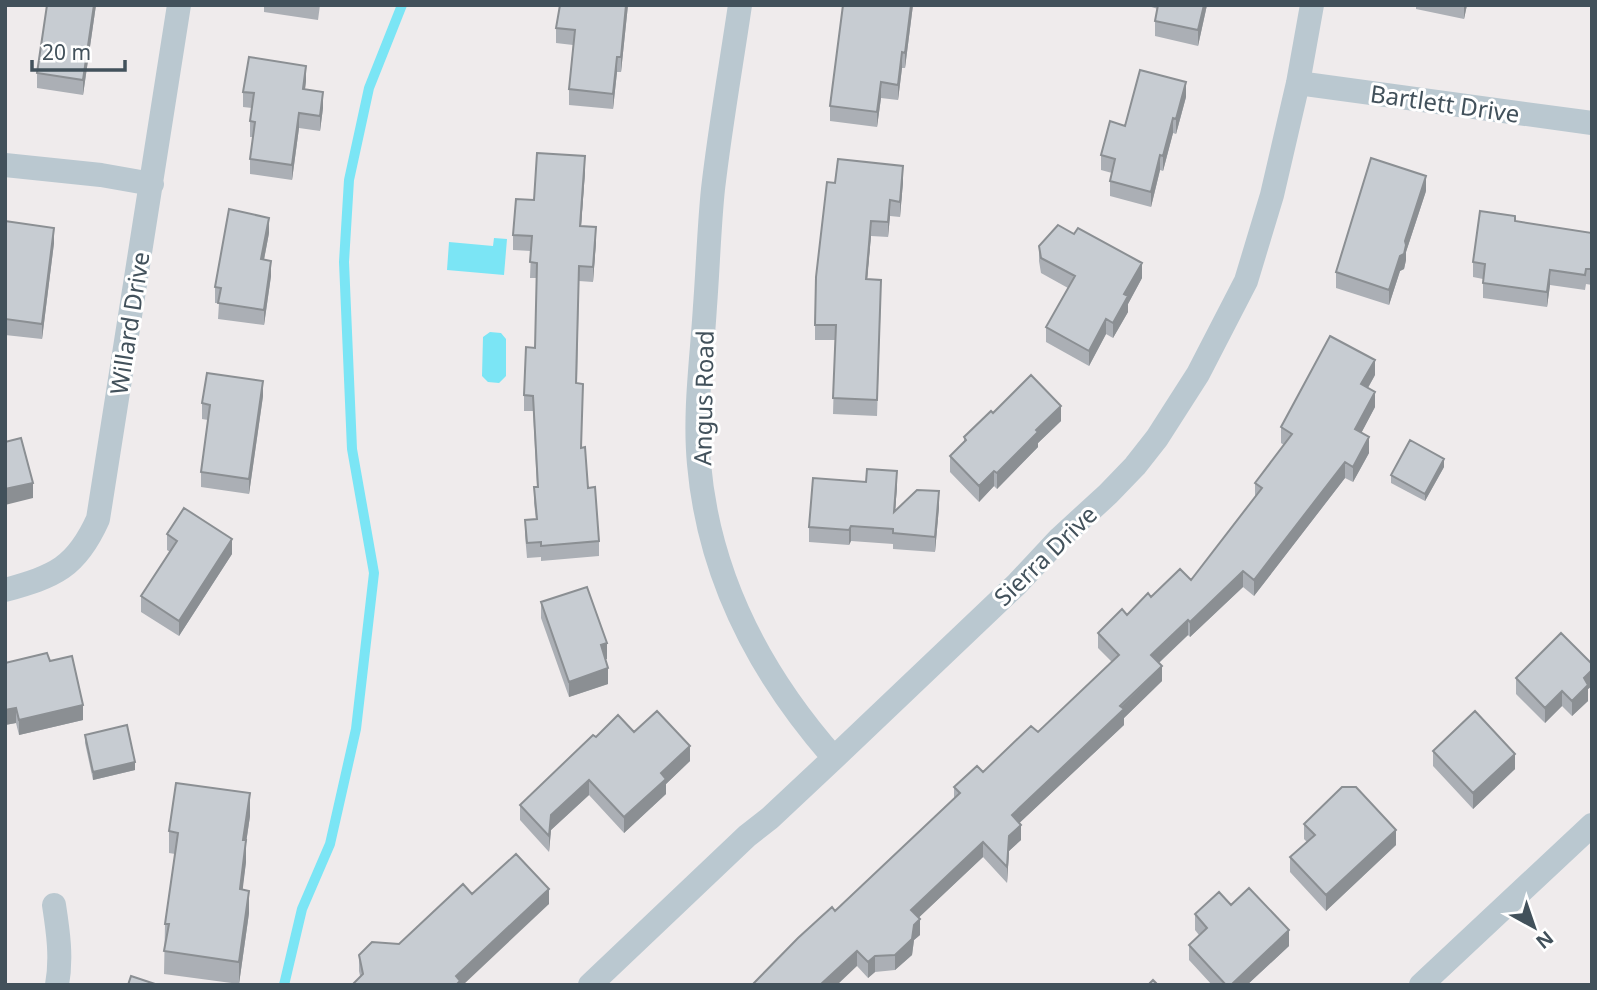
<svg xmlns="http://www.w3.org/2000/svg" width="1597" height="990" font-family="'Noto Sans',sans-serif">
<rect width="100%" height="100%" fill="#efebec"/>
<path fill="#7be5f5" d="M494 238 507 239 504 275 447 270 449 242 493 246Z
M490 332 501 333 506 339V376L499 383 488 382 482 376 483 337Z"/>
<g fill="none" stroke-linecap="round" stroke-linejoin="round">
<path stroke="#7be5f5" stroke-width="10" d="M284 985 302 909 330 844 356 729 374 573 352 449 344 262 349 180 369 88 402 5"/>
<path stroke="#bac8d0" stroke-width="24" d="M740 5C731 66 720 128 713 189 709 228 708 267 705 306 702 358 694 412 699 464 709 577 760 674 834 758
M1298 83 1592 123
M5 165 101 175 152 184
M5 590C55 576 76 568 98 519L179 5
M54 905C58 931 62 958 57 985
M590 985 747 836 770 818 834 758 1017 584 1060 538 1108 494 1135 466 1157 438 1198 374 1246 281 1272 195 1298 83 1312 5
M1421 985 1592 825"/>
</g>
<path fill="#abafb5" d="M96 5 83 95 37 88V73Z
M264 5H320L318 20 264 12Z
M628 5 621 72H617L613 109 569 105V89L573 45 556 43V28Z
M913 5 905 68H902L898 100 881 98 877 127 830 121V106Z
M1148 5H1207L1198 46 1155 36V21L1158 9 1148 6Z
M1416 5H1467L1464 19 1416 9Z
M306 81 305 89 323 108 320 131 299 128 292 180 250 174V159L253 137H250V121L252 108 243 107V92Z
M1186 97 1176 134 1173 133 1163 171 1160 170 1151 207 1110 196V181L1112 173 1101 170V155L1125 126Z
M585 172 581 226 596 242 593 282 579 281 577 383 582 448 588 488 599 541V556L541 561V557L527 558 525 535V520L536 519 534 503V487H537L533 411H524V395L535 348 537 278H530L531 251 513 250V235L534 200Z
M903 182 900 217 890 216 888 237 871 236 867 279 881 295 877 416 833 414 835 340H815V325L835 183Z
M1426 191 1406 252V260L1404 269 1400 271 1389 305 1336 288V272Z
M5 221 54 243 42 339 5 335Z
M1515 221 1592 233V285L1586 284 1585 290 1550 285 1547 307 1483 298V279L1473 277V262Z
M269 233 264 260 271 276 264 325 218 319 219 303H215V287Z
M1039 246 1142 278 1128 304V312L1113 338 1106 334 1089 366 1046 342V327L1068 288 1041 273 1039 261Z
M1375 375 1368 388 1375 407 1361 433 1369 453 1353 482 1345 478 1254 596 1243 587 1190 637 1188 635 1159 663 1162 681 1124 718V725L1019 823 1021 840 1009 851 1007 883 983 857 918 918 920 935 914 940 912 955 895 970 875 972 868 978 857 966 835 911 954 799V787L983 772 1038 732 1112 662 1098 648V633L1127 615 1151 597 1191 580 1255 497V483L1284 445 1281 443V427Z
M263 396 249 494 201 487V472L208 420 202 419V403Z
M993 413 1061 421 1038 443V447L997 489 994 486 979 502 950 472V456L964 442V437Z
M1444 467 1425 501 1391 483V475Z
M897 486 895 511 939 507 935 552 893 549V544L851 541 849 545 809 542V527Z
M167 534 232 554 179 636 141 612V596L170 552 167 550Z
M541 602 607 659H605L608 684 569 697 541 618Z
M50 661 83 720 19 735 16 723 5 725V663Z
M1592 664V686L1588 689V701L1572 716 1562 706 1545 723 1516 694V678Z
M634 732 690 761 666 784V794L624 833 589 795 551 830 549 852 520 820V805L596 737Z
M85 735 135 770 93 780 85 743Z
M1433 751 1515 769 1473 809 1433 766Z
M250 816 246 843V862L242 890 249 913 239 984 164 974 165 924 175 854 169 853V831Z
M1304 824 1396 845 1326 911 1290 872V857L1307 842 1304 839Z
M472 894 549 904 360 976 359 971V955L399 944Z
M1231 905 1289 946 1247 985H1212L1189 960V945L1199 935 1195 930V914Z"/>
<path fill="#8b8f93" d="M94 5H96L83 95V80Z
M626 5H628L621 72V57Z
M911 5H913L905 68V53Z
M1204 5H1207L1198 46V30Z
M1464 5H1467L1464 19Z
M902 52V68L898 100V85Z
M617 57V72L613 109V94Z
M306 66V81L303 104V89Z
M881 82V98L877 127V112Z
M1186 82V97L1176 134V119Z
M323 92V108L320 131V116Z
M299 113V128L292 180V165Z
M1173 118V133L1163 171V156Z
M1160 155V170L1151 207V192Z
M585 156V172L580 241V226Z
M903 166V182L900 217V202Z
M1426 176V191L1406 252V260L1404 269 1400 271 1389 305V290Z
M890 200V216L888 237V222Z
M269 218V233L261 275V259Z
M871 221V236L866 294V279Z
M596 227V242L593 282V267Z
M54 228V243L42 339V324Z
M271 261V276L264 325V310Z
M1142 263V278L1128 304V312L1113 338V323L1124 294Z
M1550 270V285L1547 307V292Z
M1106 319V334L1089 366V351Z
M1375 360V375L1361 400V384Z
M263 381V396L249 494V479Z
M1375 392V407L1355 445V429Z
M1061 406V421L1038 443V447L997 489V473L1036 430Z
M1369 437V453L1353 482V467Z
M1444 459V467L1425 501V494Z
M1345 462V478L1254 596V580Z
M897 471V486L894 527V512Z
M994 471V486L979 502V486Z
M33 483V498L5 505V489Z
M939 491V507L935 552V537Z
M851 526V541L849 545V530Z
M232 539V554L179 636V621Z
M1243 571V587L1190 637V622Z
M1188 620V635L1151 670V655Z
M607 643V659L601 661V645Z
M1162 666V681L1124 718V725L1012 830V815Z
M608 668V684L569 697V682Z
M1592 670V686L1588 689V701L1572 716V701L1584 678Z
M1562 691V706L1545 723V708Z
M83 705V720L19 735V720Z
M16 708V723L5 725V710Z
M690 746V761L666 784V794L624 833V817L661 773Z
M1515 754V769L1473 809V793Z
M135 762V770L93 780V772Z
M589 780V795L551 830 549 852V836L551 815Z
M250 793V816L246 843V862L240 912V889L243 840Z
M1021 825V840L1009 851 1007 883V867L1009 836Z
M1396 830V845L1326 911V895Z
M983 842V857L911 925V910Z
M549 889V904L463 985H456V976Z
M249 891V913L239 984V962Z
M920 919V935L914 940 912 955 895 970V955L914 925Z
M1289 930V946L1247 985H1231Z
M857 951V966L837 985H820Z
M875 956V972L868 978V962Z"/>
<path fill="#c7ccd2" stroke="#8b8f93" stroke-width="2" d="M47 5H94L83 80 37 73Z
M560 5H626L621 57H617L613 94 569 89 575 30 556 28Z
M843 5H911L905 53 902 52 898 85 881 82 877 112 830 106Z
M1158 5H1204L1198 30 1155 21Z
M249 57 306 66 303 89 323 92 320 116 299 113 292 165 250 159 255 122 250 121 254 93 243 92Z
M1140 70 1186 82 1176 119 1173 118 1163 156 1160 155 1151 192 1110 181 1115 159 1101 155 1110 121 1125 126Z
M537 153 585 156 580 226 596 227 593 267 579 266 576 383 583 384 581 448 585 447 588 488 595 487 599 541 541 546V542L527 543 525 520 537 519 534 487H538L533 396 524 395 526 347 535 348 537 263 530 262 532 236 513 235 516 199 534 200Z
M1371 158 1426 176 1405 241 1406 245 1404 254 1400 256 1389 290 1336 272Z
M838 159 903 166 900 202 890 200 888 222 871 221 866 279 881 280 877 400 833 398 836 325H815L816 277 827 182 835 183Z
M229 209 269 218 261 259 271 261 264 310 218 303 221 288 215 287Z
M1480 211 1515 216V221L1592 233V269H1586L1585 275 1550 270 1547 292 1483 283 1485 264 1473 262Z
M5 221 54 228 42 324 5 319Z
M1058 225 1074 234 1078 228 1142 263 1124 294 1128 296 1113 323 1106 319 1089 351 1046 327 1075 276 1041 258 1039 246Z
M1330 336 1375 360 1361 384 1375 392 1355 429 1369 437 1353 467 1345 462 1254 580 1243 571 1190 622 1188 620 1151 655 1162 666 1120 706 1124 709 1012 815 1021 825 1009 836 1007 867 983 842 911 910 920 919 914 925 912 939 895 955 875 956 868 962 857 951 820 985H754L753 984 798 938 832 907 835 911 960 793 954 787 977 766 983 772 1031 726 1038 732 1119 655 1098 633 1122 609 1127 615 1148 593 1151 597 1180 569 1191 580 1262 488 1255 483 1292 434 1281 427Z
M207 373 263 381 249 479 201 472 210 405 202 403Z
M1031 375 1061 406 1036 430 1038 432 997 473 994 471 979 486 950 456 966 440 964 437 991 411 993 413Z
M21 438 33 483 5 489V442Z
M1410 440 1444 459 1425 494 1391 475Z
M867 469 897 471 894 512 917 490 939 491 935 537 893 533V529L851 526 849 530 809 527 813 478 866 482Z
M184 508 232 539 179 621 141 596 177 541 167 534Z
M587 587 607 643 601 645 608 668 569 682 541 602Z
M1561 633 1592 664V670L1584 678 1588 685 1572 701 1562 691 1545 708 1516 678Z
M47 653 50 661 72 656 83 705 19 720 16 708 5 710V663Z
M657 711 690 746 661 773 666 779 624 817 589 780 551 815 549 836 520 805 593 735 596 737 618 715 634 732Z
M1475 711 1515 754 1473 793 1433 751Z
M127 725 135 762 93 772 85 735Z
M176 783 250 793 243 840H246L240 889 249 891 239 962 164 951 169 924H165L178 833 169 831Z
M1342 787H1356L1396 830 1326 895 1290 857 1315 835 1304 824Z
M516 854 549 889 456 976 460 981 456 985H352L363 974 359 955 372 942 399 944 463 884 472 894Z
M1249 888 1289 930 1231 985H1226L1189 945 1207 928 1195 914 1219 892 1231 905Z
M131 976 158 985H128Z
M1153 980 1158 985H1148Z"/>
<g text-anchor="middle" dominant-baseline="central" stroke-width="6" stroke-linejoin="round" paint-order="stroke">
<g font-size="24" fill="#42515b" stroke="#fff">
<text transform="translate(1445 103) rotate(8)">Bartlett Drive</text>
<text transform="translate(129 323) rotate(-81)">Willard Drive</text>
<text transform="translate(703 398) rotate(-89)">Angus Road</text>
<text transform="translate(1045 555) rotate(-44)">Sierra Drive</text>
</g>
</g>
<rect width="1597" height="990" fill="none" stroke="#42515b" stroke-width="14"/>
<g transform="translate(1534 927) rotate(140)" stroke="#ffffff" stroke-width="5" paint-order="stroke">
<path d="M0-5L12 26L0 18L-12 26Z" fill="#42515b"/>
<text y="-10" font-size="19" font-weight="bold" text-anchor="middle" fill="#42515b">N</text>
</g>
<path d="M32 60v10h93v-10" fill="none" stroke="#42515b" stroke-width="3.5"/>
<text x="42" y="60" font-size="21" fill="#42515b" stroke="#ffffff" stroke-width="5" paint-order="stroke">20 m</text>
</svg>
